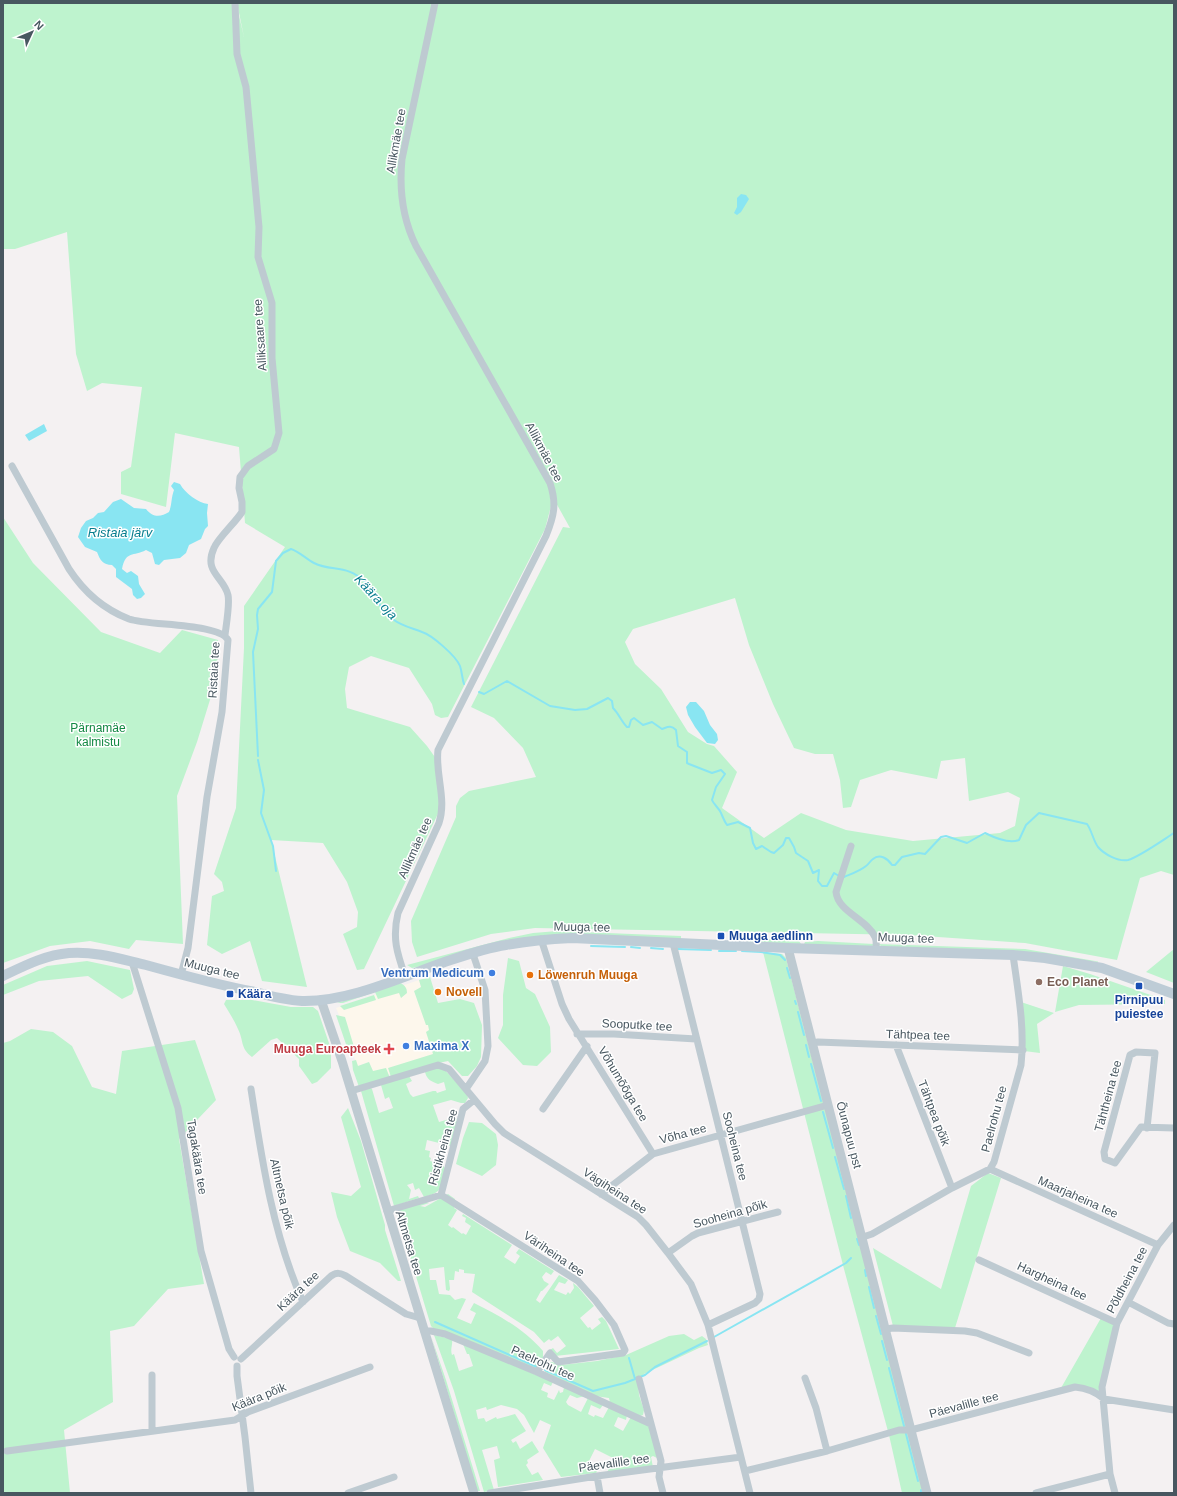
<svg xmlns="http://www.w3.org/2000/svg" width="1177" height="1496" font-family="Helvetica,sans-serif">
<rect width="100%" height="100%" fill="#f4f1f2"/>
<path fill="#fdf7ec" d="M419 980 442 1050 438 1059 375 1078 369 1062 357 1066 348 1037 336 1008Z"/>
<path fill="#bef3ce" fill-rule="evenodd" d="M3 3H236L244 37 237 3H1174V875L1161 871 1140 878 1117 960 1025 943 909 935 535 928 491 934 417 957 412 942 411 921 456 817V806L460 798 469 791 536 777 523 748 494 718 471 707 563 527 570 528 550 492 551 506 545 529 448 717 441 718 435 715 432 704 409 668 371 656 349 667 345 689 347 708 410 727 427 746 437 760 444 801 364 969 357 970 343 934 357 927 358 912 347 882 323 843 271 840 307 987 262 981 250 941 222 954 207 945 212 896 224 891 222 882 214 874 236 808 244 648V606L285 547 245 523 239 447 175 433 166 507 121 494V472L131 467 142 387 102 383 87 391 76 354 67 232 15 249H3ZM735 598 749 645 773 704 794 748 815 754H833L840 780 843 808 851 807 860 780 891 770 937 779 941 761 965 758 969 801 1008 792 1020 798 1015 826 1000 833 913 841 846 830 801 813 764 838 722 808 737 772 714 746 707 744 688 732 661 689 635 664 625 642 633 629Z
M3 517 33 563 101 632 160 653 182 630 218 640 217 677 197 742 177 796 183 944 136 940 129 949 90 941 50 946 3 963Z
M558 931 681 936V939L574 935 412 968 407 965 509 938 533 933Z
M733 938 791 940 799 941 801 944 752 942 732 939Z
M818 941 874 944V945L871 947 804 944 805 942Z
M878 944 1025 949 1101 962 881 946Z
M1174 949V983L1146 972Z
M763 952 782 954 786 958 924 1493H902L889 1435 844 1269Z
M508 958 519 961 526 988 535 994 550 1027 551 1052 537 1066 523 1065 498 1038 503 1025V995Z
M87 961 130 970 134 989 132 994 122 999 88 976 39 981 3 995V985L47 966Z
M1063 966 1090 974 1165 1000V1004L1079 1005 1055 1012Z
M430 977 438 1003 460 999 474 1003 482 1025 481 1057 477 1066 468 1076H462L448 1061 434 1064 391 1077 388 1068 433 1054 426 1032 429 1030 428 1025H426L414 991 421 987 419 980Z
M400 983C405 985 407 988 407 993L401 998 399 993 378 999 375 992 343 1003H337Z
M374 995 376 1000 344 1010 340 1006Z
M226 1000H252L291 1007H313L318 1011 331 1049V1068L317 1082 312 1084 299 1066V1059L277 1038 271 1040 252 1057C240 1048 244 1041 238 1029 234 1020 229 1012 224 1004Z
M1021 1002 1054 1013 1037 1024 1040 1053 1024 1051 1025 1029 1022 1019Z
M336 1015 345 1017 355 1050H360L359 1053 350 1056Z
M31 1029 53 1032 72 1046 92 1087 116 1094 122 1051 195 1040 216 1100 179 1139 204 1284 168 1289 134 1326 110 1331 113 1402 64 1430 70 1493H3V1043L10 1041Z
M356 1060 358 1066 369 1062 373 1071 386 1068 390 1078 359 1087 353 1070 352 1061Z
M435 1068 444 1069 467 1094 468 1098 465 1103H461L451 1100 433 1105 439 1122 453 1118 458 1119 451 1146 427 1140 425 1150 430 1151 429 1157 431 1158 430 1161 438 1163V1164H442L444 1167 446 1169C441 1186 444 1192 424 1197L419 1188 415 1190 413 1183 407 1185 411 1190 409 1199 418 1196 419 1198 394 1206 361 1091 371 1088 372 1089 379 1113 393 1108 389 1097 385 1099 381 1085 409 1076 412 1081 406 1084 410 1094 413 1097 433 1091H436L437 1093 446 1090 444 1082 438 1084C431 1081 427 1080 425 1072Z
M348 1108 361 1141 385 1225V1230L401 1281H398L380 1263 350 1251 337 1217 331 1192 351 1196 361 1187 341 1117Z
M469 1122 482 1123 496 1134 498 1145 496 1165 482 1176 456 1164 463 1138Z
M988 1173 1001 1178 955 1328 893 1326 873 1248 941 1289 971 1186Z
M448 1194 455 1199 454 1208 457 1210 448 1225 452 1228 453 1227 462 1234 463 1233 466 1235 471 1226 465 1222 466 1218 462 1216 463 1214 512 1245 504 1257 515 1264 520 1256 516 1253 519 1249 554 1271 551 1275 546 1272 542 1277 544 1281 549 1284 542 1291H541L536 1300 540 1303 559 1275 568 1280 565 1284 559 1282 554 1290 566 1295 568 1292 570 1294 574 1288 573 1283 578 1287 594 1306 580 1318 588 1328 590 1327 592 1330 601 1323 598 1319 602 1317 606 1321 619 1349 555 1356 550 1350 553 1348 557 1353 566 1346 558 1336 551 1341 549 1339 544 1343 534 1332 472 1292 475 1274 464 1273V1270L459 1269V1272L455 1271 454 1280H449L450 1289 449 1291 446 1290 444 1267 429 1269 430 1280H436L439 1294 450 1295 455 1300 462 1298 466 1299 457 1318 471 1324 476 1313 470 1310 474 1303C500 1316 524 1329 543 1351V1360L536 1369 433 1328 431 1326 396 1210 426 1202 429 1203 420 1206 425 1207Z
M1101 1318 1115 1324 1099 1393 1061 1388Z
M684 1334 694 1340 702 1336 706 1339 708 1345 699 1348 644 1374 638 1382 639 1395 644 1410 643 1415 640 1416 610 1403 609 1398 595 1396 545 1372V1367L548 1363 552 1362 561 1365 597 1361 626 1355 669 1336Z
M434 1335 452 1339C453 1345 450 1349 452 1355L454 1354 459 1371 473 1366 469 1354H467L463 1344 553 1382 551 1386 544 1383 541 1390 548 1393 547 1397 554 1400 559 1390 560 1393 563 1392 564 1387 585 1396 577 1398 570 1395 566 1402 568 1405 581 1412 588 1398 603 1405 600 1409 591 1405 588 1414 594 1417 595 1415 603 1418 609 1407 627 1415 626 1420 618 1417 614 1426 623 1431 631 1417 649 1425 657 1458 653 1456 651 1457 653 1467 607 1473 613 1458 595 1449 588 1463 598 1470 596 1473 561 1477 543 1448 551 1425 540 1420 534 1433 524 1415 517 1409 501 1405 487 1410 486 1407 476 1410 478 1419 484 1418 486 1422 496 1417 497 1419 515 1414 526 1431 511 1440 513 1443 516 1441 520 1449 532 1441 539 1452 527 1460 528 1463 526 1465 532 1475 538 1472 543 1480 498 1487 494 1460 500 1458 497 1446 482 1450 494 1490 484 1492 454 1391Z
M431 1336 446 1380 480 1491H477Z"/>
<path fill="#89e5f2" d="M741 194 746 195 749 199 741 212 737 215 734 213 737 207V198Z
M44 424 47 431 29 441 25 435Z
M174 482 180 484C185 493 198 503 208 504L207 513 208 526 205 529 201 539 189 545 186 553 180 558 164 560 159 565 155 564 152 553 146 550C133 557 126 550 122 569L127 573 131 571 138 576 139 584 145 594 141 598 137 599 133 595 132 589 116 577V569L112 565C103 565 100 560 97 552L85 547 78 537 81 528 86 521 93 518 98 513 104 512 113 502 121 499 134 508 146 509C153 518 161 517 169 512 172 505 171 498 174 490L171 486Z
M690 702H696L704 711 710 725 717 734 718 740 715 744 707 743 695 727 688 715 686 707Z"/>
<g fill="none" stroke-linecap="round" stroke-linejoin="round">
<path stroke="#89e5f2" stroke-width="2" d="M479 692 484 694 507 681 550 706 575 710 587 709 608 698 612 701 613 708C619 714 621 721 627 727H629L631 720 634 718 643 725 652 722 662 729C668 727 671 725 676 730L678 746 687 752V763L689 764 712 773 721 770 725 774 716 787 712 800C714 805 719 808 721 813 723 817 724 821 727 825L738 822 750 828 753 843 756 849 762 846 771 852 774 853 783 845 786 838H789L794 847 796 853 808 861 813 873 819 870 818 881 822 886H827L834 873 839 876
M258 756 253 652 258 629 257 615 258 609 272 592 276 561 283 553 291 549C300 552 306 559 314 563 332 572 347 564 365 582 376 593 379 611 394 620 402 626 412 628 422 632 432 635 456 656 460 666 462 672 462 678 464 684
M258 760 264 790 261 813 273 846 276 871
M844 877C851 874 860 871 866 866 869 864 870 861 873 859 880 853 888 859 892 865H895L902 857 919 853 925 854 941 837 946 836 967 843 985 833C995 838 1009 844 1019 840L1026 825 1039 813 1087 824C1092 831 1093 840 1098 847 1104 854 1118 862 1128 860 1139 857 1163 840 1174 833
M591 946 625 947
M631 947 640 948
M651 948 663 949
M678 949 711 950
M719 951H736
M742 951 761 952 780 955 785 960
M787 968 790 978
M795 1001 796 1004
M798 1012 804 1035
M806 1045 809 1057
M811 1064 821 1101
M823 1112 833 1148
M835 1157 844 1189
M846 1196 851 1218
M857 1239 859 1245
M865 1270 866 1276
M869 1287 874 1308
M876 1316 881 1334
M435 1322 537 1367
M714 1337 846 1263 851 1258
M882 1341 887 1360
M629 1358 635 1379
M889 1368 904 1426
M545 1370 593 1391 625 1383 645 1375 655 1367 707 1341
M906 1434 918 1481
M921 1490V1493"/>
<path stroke="#becad1" stroke-width="7" d="M12 466 69 569C84 592 103 609 129 619 149 626 219 623 228 640L222 712 207 797 188 948 181 975
M225 635C226 626 230 604 228 595 224 577 203 572 214 548 218 538 235 523 242 512V502L239 488 240 477 248 466 274 449 279 433 272 358V303L258 257 259 227 246 87 237 54 235 3
M851 846 836 892C838 912 867 919 875 937 877 941 876 946 876 950
M541 939 562 1004 569 1019 653 1154
M673 943 760 1294 759 1299 755 1303 708 1325
M132 962 178 1108 201 1251 229 1349 234 1357
M405 976C397 953 392 938 398 913L439 823C447 799 435 774 438 750L546 536C554 516 557 504 550 483L416 246C402 218 399 190 402 159L435 3
M577 1034H614L696 1039
M812 1043 818 1042 1023 1050
M896 1045 952 1188
M251 1089C262 1161 273 1235 303 1302
M466 1089 485 1061 488 1046 485 990 473 954
M351 1091 438 1065 449 1069 495 1124 504 1133 638 1217 646 1225 668 1253 691 1284 708 1325 750 1493
M543 1109 587 1046
M1147 1128 1155 1053 1136 1052 1130 1055 1104 1152 1105 1159 1115 1163 1141 1127 1174 1128
M990 1169 1158 1245
M601 1194 653 1154 828 1105
M441 1195 578 1281 595 1300 614 1325 625 1350 623 1353 558 1362 550 1353 537 1372
M387 1211 441 1195 463 1109 474 1100
M863 1237 872 1234 952 1188 990 1169 994 1162 1021 1065C1025 1028 1018 991 1013 955
M668 1253 692 1236 698 1233 778 1212
M979 1260 1117 1323
M1128 1302 1168 1323 1174 1324
M886 1329 893 1328 965 1331 977 1333 1029 1353
M424 1331H431L445 1334 537 1372 651 1424
M241 1359 331 1276C337 1272 340 1273 346 1276L406 1314 420 1318
M237 1366V1376L245 1437 251 1493
M805 1378 816 1408 827 1451
M639 1379 661 1461 659 1477 663 1493
M152 1431V1375
M7 1451 235 1420 248 1412 370 1367
M745 1471 827 1451 899 1430H911L1075 1387C1086 1388 1095 1391 1104 1399L1174 1410
M597 1476 600 1493
M348 1493 394 1477
M490 1493 597 1476 741 1457
M1036 1493 1110 1474
M1115 1493 1110 1474 1102 1387 1117 1323 1158 1245 1174 1225"/>
<path stroke="#becad1" stroke-width="9" d="M788 948 927 1493
M321 1000 342 1061 474 1493"/>
<path stroke="#beccd6" stroke-width="10" d="M3 976C24 966 45 955 69 953 95 951 120 959 146 965 182 975 218 985 255 992 270 996 286 1000 302 1001 348 1002 399 978 442 963 463 956 485 948 506 945 528 941 550 939 572 938L788 948 1013 955 1045 958 1102 968 1174 994"/>
</g>
<g fill="#1a4fb4" stroke="#fff" stroke-width="1.5">
<rect x="717" y="932" width="8" height="8" rx="2"/>
<rect x="1135" y="982" width="8" height="8" rx="2"/>
<rect x="226" y="990" width="8" height="8" rx="2"/>
</g>
<g fill="#3f7fe0" stroke="#fff" stroke-width="1.5">
<circle cx="492" cy="973" r="4"/>
<circle cx="406" cy="1046" r="4"/>
</g>
<g fill="#e8710a" stroke="#fff" stroke-width="1.5">
<circle cx="530" cy="975" r="4"/>
<circle cx="438" cy="992" r="4"/>
</g>
<circle fill="#8d6e63" stroke="#fff" stroke-width="1.5" cx="1039" cy="982" r="4"/>
<path fill="#e0444e" stroke="#fff" stroke-width="1.5" d="M387 1043h4v4h4v4h-4v4h-4v-4h-4v-4h4z"/>
<g text-anchor="middle" dominant-baseline="central" stroke-width="3" stroke-linejoin="round" paint-order="stroke">
<g font-size="12" fill="#485760" stroke="#fff">
<text transform="translate(396 141) rotate(-80)">Allikmäe tee</text>
<text transform="translate(260 335) rotate(-94)">Alliksaare tee</text>
<text transform="translate(544 452) rotate(62)">Allikmäe tee</text>
<text transform="translate(214 670) rotate(-87)">Ristaia tee</text>
<text transform="translate(415 848) rotate(-66)">Allikmäe tee</text>
<text transform="translate(582 927) rotate(1)">Muuga tee</text>
<text transform="translate(906 938) rotate(2)">Muuga tee</text>
<text transform="translate(212 969) rotate(14)">Muuga tee</text>
<text transform="translate(637 1025) rotate(3)">Sooputke tee</text>
<text transform="translate(918 1035) rotate(2)">Tähtpea tee</text>
<text transform="translate(623 1084) rotate(59)">Võhumõõga tee</text>
<text transform="translate(1108 1096) rotate(-75)">Tähtheina tee</text>
<text transform="translate(934 1113) rotate(69)">Tähtpea põik</text>
<text transform="translate(994 1119) rotate(-75)">Paelrohu tee</text>
<text transform="translate(683 1134) rotate(-15)">Võha tee</text>
<text transform="translate(849 1135) rotate(75)">Õunapuu pst</text>
<text transform="translate(735 1146) rotate(76)">Sooheina tee</text>
<text transform="translate(443 1147) rotate(-74)">Ristikheina tee</text>
<text transform="translate(197 1157) rotate(81)">Tagakäära tee</text>
<text transform="translate(615 1191) rotate(33)">Vägiheina tee</text>
<text transform="translate(282 1194) rotate(77)">Altmetsa põik</text>
<text transform="translate(1078 1197) rotate(24)">Maarjaheina tee</text>
<text transform="translate(730 1214) rotate(-16)">Sooheina põik</text>
<text transform="translate(409 1243) rotate(73)">Altmetsa tee</text>
<text transform="translate(554 1254) rotate(34)">Väriheina tee</text>
<text transform="translate(1127 1280) rotate(-62)">Põldheina tee</text>
<text transform="translate(1052 1281) rotate(25)">Hargheina tee</text>
<text transform="translate(298 1291) rotate(-43)">Käära tee</text>
<text transform="translate(543 1363) rotate(24)">Paelrohu tee</text>
<text transform="translate(259 1397) rotate(-22)">Käära põik</text>
<text transform="translate(964 1405) rotate(-15)">Päevalille tee</text>
<text transform="translate(614 1463) rotate(-8)">Päevalille tee</text>
</g>
<g font-size="12" fill="#128843" stroke="#fff">
<text x="98" y="728">Pärnamäe<tspan x="98" dy="14">kalmistu</tspan></text>
</g>
<g font-size="12" font-weight="bold" fill="#164399" stroke="#fff" text-anchor="start">
<text x="729" y="936">Muuga aedlinn</text>
<text x="238" y="994">Käära</text>
<text x="1139" y="1000" text-anchor="middle">Pirnipuu<tspan x="1139" dy="14">puiestee</tspan></text>
</g>
<g font-size="12" font-weight="bold" fill="#366cbe" stroke="#fff" text-anchor="end">
<text x="484" y="973">Ventrum Medicum</text>
<text x="414" y="1046" text-anchor="start">Maxima X</text>
</g>
<g font-size="12" font-weight="bold" fill="#c56008" stroke="#fff" text-anchor="start">
<text x="538" y="975">Löwenruh Muuga</text>
<text x="446" y="992">Novell</text>
</g>
<g font-size="12" font-weight="bold" fill="#785e54" stroke="#fff" text-anchor="start">
<text x="1047" y="982">Eco Planet</text>
</g>
<g font-size="12" font-weight="bold" fill="#be3a42" stroke="#fff" text-anchor="end">
<text x="381" y="1049">Muuga Euroapteek</text>
</g>
<g font-size="13" font-style="italic" fill="#067d8e" stroke="#fff">
<text x="120" y="532">Ristaia järv</text>
<text transform="translate(376 597) rotate(47)">Käära oja</text>
</g>
</g>
<rect width="1177" height="1496" fill="none" stroke="#485760" stroke-width="8"/>
<g transform="translate(32 32) rotate(46)" stroke="#ffffff" stroke-width="3" paint-order="stroke">
<path d="M0-3L7 15L0 10L-7 15Z" fill="#485760"/>
<text y="-6" font-size="11" font-weight="bold" text-anchor="middle" fill="#485760">N</text>
</g>
</svg>
